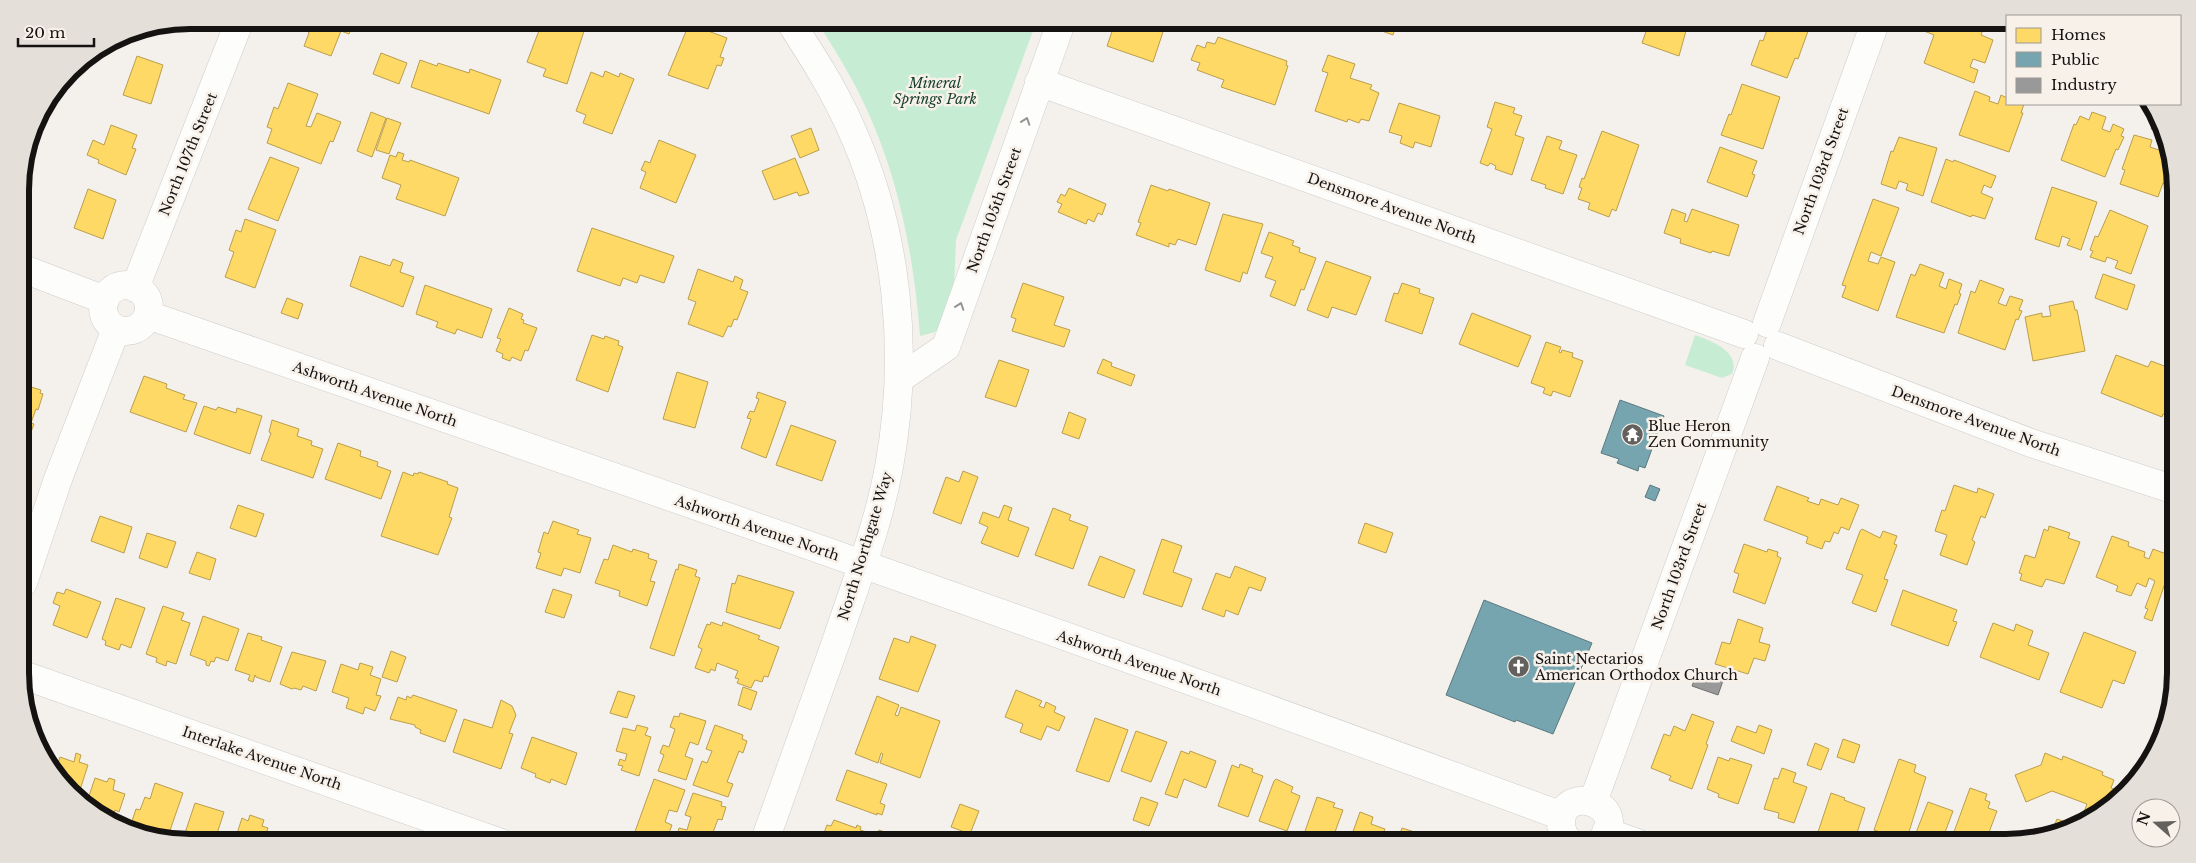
<svg xmlns="http://www.w3.org/2000/svg" width="2196" height="863" font-family="'Libre Baskerville',serif">
<rect width="100%" height="100%" fill="#f4f1ed"/>
<path fill="#c6edd4" d="M816 20H1037L956 240 954 287 941 326 935 332 920 336C913 246 895 158 851 78 840 58 828 39 816 20Z
M1695 335C1712 341 1741 352 1732 374L1722 378 1685 365Z"/>
<path fill="#ffd966" stroke="#b99e4c" d="M312 20H357L356 23 359 24 358 29 352 27 349 34 341 31 331 56 304 46 309 33 307 31 308 29 305 28 308 22 311 23Z
M493 20H508L507 25Z
M543 20H560L584 31 567 84 543 76 546 69 527 62Z
M1116 20H1141L1164 29 1153 62 1107 46Z
M1367 20H1398L1393 35 1365 25Z
M1650 20H1689L1679 56 1642 43Z
M1780 20H1812L1798 59 1795 58 1787 78 1751 65 1760 40 1763 41 1768 27 1776 30Z
M1928 20H1948L1982 32 1981 35 1993 40 1985 63 1973 59 1970 67 1978 70 1974 83 1924 63 1934 35 1924 31Z
M180 22 176 32 160 26Z
M689 24 727 38 720 57 724 58 721 66 717 65 708 89 668 75Z
M1218 37 1287 61 1286 65 1288 66 1275 105 1221 87 1224 80 1197 70 1200 63 1191 60 1197 45 1205 48 1207 42 1215 44Z
M381 53 407 63 399 84 373 74Z
M1328 55 1355 64 1350 78 1372 85 1370 89 1379 93 1369 121 1361 119 1359 123 1348 119 1347 122 1315 111 1328 73 1322 71Z
M137 56 163 65 151 104 123 95Z
M420 60 437 66 438 63 469 73 470 69 501 80 489 114 411 87Z
M605 71 619 77 620 73 634 79 612 134 583 123 586 115 576 111 591 72 603 77Z
M288 83 318 94 306 126 311 127 317 113 341 122 333 142 330 141 321 164 267 143 272 129 267 127 274 107 278 109Z
M1742 84 1780 97 1763 149 1721 135 1729 114 1731 115Z
M1975 91 1990 97 1989 101 1998 104 2001 95 2007 98V104H2024L2021 113H2023L2009 152 1959 135Z
M1495 102 1515 108 1513 113 1522 116 1515 135 1524 138 1512 175 1495 169 1496 166 1490 163 1488 166 1480 163 1492 129 1487 127Z
M1399 103 1440 116 1431 147 1415 142 1413 148 1400 143 1402 136 1389 132Z
M371 112 386 118 372 157 357 151Z
M2092 112 2106 117 2102 129 2110 132 2113 124 2124 129 2121 136 2124 137 2118 150 2116 149 2105 177 2061 160 2074 124 2076 125 2080 116 2089 120Z
M387 118 401 123 389 154 376 150Z
M2155 120 2160 132 2151 129Z
M111 125 137 135 132 148 136 149 126 175 98 163 99 160 87 155 93 140 104 145Z
M811 128 819 150 800 158 791 136Z
M1602 131 1639 145 1616 211 1612 209 1609 217 1588 209 1590 203 1578 199 1582 188 1579 187 1582 178 1584 179Z
M2134 135 2152 140 2150 147 2159 150 2162 142H2164L2173 163 2165 184 2163 183 2158 197 2120 184 2125 170 2122 169Z
M1547 136 1562 141 1559 149 1577 155 1563 194 1545 188 1546 185 1531 180Z
M1899 137 1937 148 1923 196 1906 190 1908 184 1899 181 1896 189 1881 184 1891 151 1893 152Z
M659 140 696 155 676 203 640 188 646 172 641 170 645 161 650 163Z
M1720 147 1757 161 1752 174 1755 175 1747 197 1707 182Z
M398 152 404 154 402 160 409 162 410 160 459 178 445 216 396 199 401 185 382 178 390 155 396 157Z
M270 157 299 168 278 221 248 209Z
M795 158 809 193 799 196 797 192 774 200 762 171Z
M1946 159 1953 162 1954 160 1996 176 1991 188 1984 185 1981 193 1993 198 1985 219 1972 215 1971 217 1931 202Z
M25 161 31 163 20 193V178Z
M1151 185 1168 191 1169 189 1210 203 1196 245 1178 239 1175 245 1169 243V247L1136 235 1141 223 1138 222Z
M2052 187 2097 202 2081 250 2067 245 2070 239 2062 236 2059 247 2035 239Z
M1069 188 1106 204 1102 215 1098 213 1094 222 1088 219 1086 224 1058 212 1062 204 1057 202 1061 194 1065 196Z
M88 189 116 200 103 239 74 228Z
M1873 199 1899 208 1881 256 1871 252 1868 261 1878 264 1881 257 1895 262 1878 311 1842 297 1846 286 1842 285Z
M1672 209 1686 214 1684 221 1687 222 1692 209 1739 225 1729 256 1712 251 1711 253 1680 243 1681 239 1664 233Z
M2110 210 2148 226 2131 274 2115 268 2118 261 2107 257 2105 262 2090 257 2093 251 2090 250 2095 236 2098 237Z
M1223 214 1263 224 1247 274 1243 272 1240 282 1205 270Z
M245 219 276 230 255 288 225 277 234 252 229 250 236 230 241 232Z
M592 228 674 256 664 283 640 275 637 283 623 278 620 286 577 271Z
M1269 232 1294 241 1292 245 1300 248 1299 252 1316 258 1304 290 1301 289 1295 306 1270 296 1276 281 1265 277 1273 257 1261 253Z
M360 256 390 266 393 259 403 263 400 272 414 277 403 307 350 286Z
M1326 261 1371 277 1356 315 1332 307 1328 318 1307 310Z
M1920 264 1944 273 1939 286 1946 289 1949 279 1962 284 1959 293 1961 294 1957 305 1955 304 1944 333 1896 317 1911 274 1915 276Z
M698 269 733 282 735 276 743 280 740 289 748 292 737 320 734 319 731 327 728 326 723 337 688 324 696 302 688 299Z
M2103 274 2135 285 2127 310 2095 298Z
M1980 280 2004 289 1998 303 2006 306 2010 296 2023 300 2019 310 2022 311 2018 320 2016 319 2005 350 1958 333 1971 291 1975 293Z
M1023 283 1064 297 1054 325 1070 330 1064 347 1012 331 1016 319 1011 317Z
M1402 283 1420 289 1419 293 1434 298 1422 334 1385 321 1394 293 1398 294Z
M425 285 492 309 482 338 457 329 455 334 436 327 438 322 416 314Z
M287 298 303 304 298 319 281 313Z
M2073 301 2075 310H2077L2085 351 2033 361 2025 317 2042 313V317L2051 316 2049 306Z
M509 308 523 314 521 319 524 320 523 323 537 328 528 351 525 350 521 361 512 357 510 361 502 358 503 354 496 351 501 339 497 338Z
M1472 313 1531 336 1518 367 1459 344Z
M592 335 604 339 605 336 619 341 618 345 623 347 608 392 576 380Z
M1546 342 1561 347 1559 352 1561 353 1562 350 1573 353 1572 357 1583 361 1570 397 1553 391 1551 396 1543 393 1545 388 1531 383Z
M2116 355 2148 367 2151 361 2175 370V382L2166 404 2170 406 2166 415 2163 414 2162 417 2101 393Z
M1103 359 1112 363 1111 366 1135 375 1131 386 1097 373Z
M999 360 1029 370 1016 407 985 397Z
M677 372 708 382 695 428 663 419Z
M144 376 167 384 166 388 185 395 183 399 197 403 186 432 130 412Z
M21 384 41 390 40 393 43 394 38 410 36 409 31 423 34 424 31 432H29L23 448 22 447Z
M758 392 786 402 766 458 741 448 751 419 747 418 750 411 754 412 759 399 756 398Z
M204 406 216 410 218 407 236 413 237 408 262 416 250 454 194 434Z
M1069 412 1086 419 1079 439 1062 433Z
M272 420 299 429 297 436 312 441 311 445 323 449 313 478 261 460 271 433 269 432Z
M791 425 836 441 822 481 776 465Z
M338 443 361 451 360 456 378 462 377 466 391 471 381 499 325 479Z
M963 471 978 477 961 524 933 513 946 477 959 482Z
M403 472 413 476 414 473 418 474 419 472 448 482 447 484 458 488 449 517 452 518 438 555 381 536Z
M1954 485 1977 493 1978 488 1994 494 1985 518 1981 516 1972 540 1975 542 1967 565 1940 555 1947 535 1935 531 1942 510 1945 511Z
M1777 486 1809 498 1807 501 1819 505 1821 499 1838 505 1841 498 1859 505 1849 530 1841 527 1838 534 1834 532 1830 542 1825 541 1822 549 1806 543 1808 537 1764 520Z
M238 505 264 514 256 537 230 528Z
M1004 505 1012 508 1008 520 1029 528 1018 557 981 543 988 527 979 523 983 512 999 518Z
M1053 508 1071 515 1069 520 1088 527 1073 569 1035 555Z
M100 516 132 527 124 553 91 541Z
M553 521 579 530 577 534 591 538 580 573 564 568 561 576 536 568 541 553 538 552 544 532 548 534Z
M1365 523 1393 533 1386 553 1358 543Z
M2049 526 2070 533 2068 538 2080 542 2064 584 2046 579 2042 587 2020 580 2022 574 2019 573 2025 555 2035 558 2044 529 2048 531Z
M1862 529 1880 538 1883 531 1897 536 1894 544 1897 545 1884 579 1888 580 1876 612 1852 603 1863 575 1846 569 1860 531Z
M147 533 176 542 167 568 139 558Z
M2112 536 2129 542 2128 546 2145 552 2144 557 2149 559 2153 549 2174 557 2152 621 2144 618 2148 609 2145 608 2155 581 2149 578 2146 587 2137 583 2131 596 2116 591 2118 586 2096 577Z
M1162 539 1182 546 1173 572 1192 579 1182 607 1143 594Z
M1744 544 1767 552 1768 549 1778 552 1777 556 1781 558 1765 604 1733 592 1739 574 1734 572Z
M613 545 632 552 633 549 649 554 648 558 657 561 650 581 655 582 647 606 619 596 620 591 595 583 604 559 608 560Z
M197 552 216 559 210 580 189 573Z
M1100 556 1135 570 1124 598 1088 585Z
M679 564 697 570 695 576 700 578 674 656 650 648 676 569 678 570Z
M1235 566 1266 578 1261 591 1249 587 1238 615 1226 610 1224 617 1202 609 1216 573 1230 578Z
M738 575 794 592 780 629 726 612 732 583 735 584Z
M66 589 101 602 87 638 53 625 60 606 53 603 57 592 64 594Z
M553 589 572 595 564 618 545 612Z
M1903 590 1957 610 1953 621 1957 622 1948 646 1891 625Z
M116 598 145 608 131 648 121 644 119 650 105 645 106 641 102 639Z
M163 606 184 613 181 620 190 623 176 664 167 661 166 666 156 662 157 658 146 654Z
M203 616 239 629 228 661 216 657 214 662 211 661 209 666 206 665V661L190 655Z
M1738 619 1763 628 1759 642 1770 645 1765 661 1754 658 1748 674 1715 664 1722 642 1730 644Z
M711 622 722 626 723 622 760 636 758 639 779 647 768 677 764 676 762 682 755 680 751 688 737 683 739 679 735 678 738 671 717 663 715 671 711 669 709 673 695 668 702 649 698 647 707 624 710 625Z
M1993 623 2014 631 2016 624 2033 631 2028 645 2049 653 2039 680 1980 657Z
M2084 632 2136 652 2124 684 2113 680 2102 708 2060 692Z
M248 633 262 637 261 640 282 647 270 682 256 677 255 675 253 682 248 680 250 675 235 670Z
M911 636 936 645 918 692 879 679 894 638 909 643Z
M391 651 406 657 397 682 382 677Z
M292 652 326 661 316 691 303 686 301 690 294 688 292 689 280 684Z
M360 663 373 667 370 675 381 679 376 695 381 696 375 711 365 707 363 714 346 708 349 698 332 692 341 664 358 670Z
M743 687 757 692 751 710 738 705Z
M1016 690 1042 701 1039 706 1044 708 1046 702 1056 707 1054 712 1065 717 1059 731 1047 726 1041 740 1020 732 1023 724 1005 717Z
M618 691 635 696 627 718 610 713Z
M413 695 457 710 445 742 420 733 421 730 415 727V725L390 719 398 697 406 700 407 696 411 698Z
M877 696 899 705 895 715 898 716 901 707 940 721 920 778 880 763 883 754 881 753 878 763 855 754Z
M501 700 512 706 516 715 509 733 513 734 501 769 453 752 464 719 492 728Z
M680 713 706 721 698 745 690 742 685 756 693 759 686 780 658 771 664 755 660 753 663 745 669 747 675 729 670 727 674 716 679 717Z
M1692 714 1714 722 1706 744 1708 745 1692 789 1669 780 1671 776 1651 768 1664 734 1670 736 1674 726 1685 731Z
M1095 718 1128 730 1109 782 1076 771Z
M637 725 648 728 645 735 651 737 639 776 621 770 623 766 618 765 620 759 625 761 627 754 616 751 623 728 635 731Z
M715 725 743 735 742 739 747 741 743 753 739 751 727 782 733 784 728 797 693 785 702 761 707 763 712 751 706 749Z
M1759 725 1772 730 1764 754 1731 741 1737 726 1756 733Z
M1136 731 1167 742 1151 782 1121 771Z
M532 737 577 753 566 785 551 779 550 783 535 777 536 774 521 768Z
M1843 739 1860 745 1854 763 1837 757Z
M1815 743 1829 749 1821 770 1807 765Z
M1181 751 1189 754 1190 751 1216 761 1206 788 1184 779 1177 798 1165 794Z
M76 753 81 755 79 762 88 765 78 796 62 785 55 772 60 757 74 762Z
M2045 753 2062 760 2063 756 2103 772 2102 775 2114 780 2111 788 2116 790 2109 808 2091 818 2083 815 2087 804 2052 791 2026 802 2015 775 2041 765Z
M1718 757 1729 761 1730 758 1752 765 1738 804 1718 797 1719 794 1707 789Z
M1899 759 1916 765 1914 772 1926 777 1908 835 1906 834 1904 840 1874 830Z
M1240 764 1253 769 1252 772 1263 776 1248 817 1218 806 1232 765 1239 768Z
M1782 768 1796 773 1793 782 1807 787 1794 823 1778 818 1779 813 1764 809 1774 778 1778 779Z
M847 770 887 784 880 803 885 805 882 815 877 813V815L836 800Z
M95 778 107 782 109 778 115 780 113 790 125 794 119 812 115 810 112 818 87 802Z
M654 779 685 790 677 812 669 810 665 822 672 825 665 843H650L633 837Z
M1276 779 1293 787 1291 792 1300 796 1287 831 1259 821 1274 781Z
M155 783 183 793 167 839 135 834 129 830 136 809 140 810 145 797 150 799Z
M1970 788 1987 794 1985 800 1990 802 1988 808 1997 811 1985 843H1950Z
M693 793 722 802 721 806 726 807 722 820 718 819 709 843H675L679 828 687 830 691 817 685 815Z
M1831 793 1845 798 1844 800 1865 808 1855 839 1842 834 1840 839 1818 832Z
M1141 797 1158 803 1149 826 1133 820Z
M1317 797 1335 803 1333 807 1343 810 1331 843H1320L1303 837Z
M1928 802 1953 811 1941 843H1912Z
M195 803 224 812 214 843 182 842Z
M960 804 979 811 970 834 951 827Z
M1360 812 1373 817 1371 824 1385 829 1380 843H1349Z
M250 815 264 820 262 826 268 828 263 843H234L242 818 248 821Z
M2057 819 2076 826 2061 834 2050 836Z
M834 820 856 828 857 825 861 827 860 830 870 833 866 843H820L827 825 831 826Z
M1402 828 1424 835 1423 839 1435 843H1397Z
M879 830 908 840 907 843H874Z"/>
<path fill="#76a5af" stroke="#597980" d="M1620 400 1664 416 1645 468 1639 466 1638 471 1617 463 1619 459 1601 453Z
M1650 485 1660 489 1655 501 1645 497Z
M1484 600 1592 643 1553 734 1516 720 1515 722 1446 695Z"/>
<path fill="#999" stroke="#717170" d="M1698 670 1724 678 1718 695 1692 686Z"/>
<g fill="none" stroke-linecap="round" stroke-linejoin="round">
<defs>
<path id="minor" d="M1039 82 1744 334
M21 268 105 300
M103 308a23 23 0 1 1 46 0a23 23 0 1 1-46 0Z
M135 288 240 20
M148 315C621 479 1093 643 1562 816
M1767 323 1876 20
M1778 346 2031 443 2175 490
M899 379 946 347 1062 20
M23 583 58 479 116 329
M23 675 501 843
M1593 802 1755 358
M1606 832 1637 843
M1571 843C1564 838 1561 831 1561 822 1563 781 1635 806 1599 843"/>
<path id="major" d="M764 843C788 776 812 709 836 642 855 585 878 527 889 467 910 353 898 231 850 126 833 88 811 54 789 20"/>
</defs>
<use href="#minor" stroke="#cfcdca" stroke-width="29"/>
<use href="#major" stroke="#cfcdca" stroke-width="29"/>
<use href="#minor" stroke="#fdfdfc" stroke-width="28"/>
<use href="#major" stroke="#fdfdfc" stroke-width="28"/>
</g>
<defs><path id="oneway-chevron" d="M-2-3.5L2.5 0L-2 3.5" fill="none" stroke-width="1.6" stroke-linecap="round" stroke-linejoin="round" transform="scale(1.25)"/></defs>
<g stroke="#959492">
<use href="#oneway-chevron" transform="translate(1026 121) rotate(-71)"/>
<use href="#oneway-chevron" transform="translate(960 306) rotate(-71)"/>
</g>
<defs>
<symbol id="temple-disc" viewBox="-11 -11 22 22"><circle r="9.5" fill="#63615e" stroke="#f7f1ea"/><path d="M0-6L5-2H3V0L6.5 2.5H4V6H1.5V3h-3V6H-4V2.5H-6.5L-3 0V-2H-5Z" fill="#fff"/></symbol>
<symbol id="church-disc" viewBox="-11 -11 22 22"><circle r="9.5" fill="#63615e" stroke="#f7f1ea"/><path d="M-1.2-6h2.4v3.5h3.3v2.4h-3.3V6h-2.4V-.1h-3.3v-2.4h3.3Z" fill="#fff"/></symbol>
</defs>
<g fill-rule="evenodd">
<use href="#temple-disc" x="1620" y="422" width="25" height="25"/>
<use href="#church-disc" x="1506" y="654" width="25" height="25"/>
</g>
<g text-anchor="middle" dominant-baseline="central" stroke-width="5" stroke-linejoin="round" paint-order="stroke">
<g font-size="14" font-style="italic" fill="#143e29" stroke="#f7f1ea">
<text x="935" y="83">Mineral<tspan x="935" dy="16">Springs Park</tspan></text>
</g>
<g font-size="14" fill="#151311" stroke="#f7f1ea">
<text transform="translate(188 154) rotate(-68)">North 107th Street</text>
<text transform="translate(1821 171) rotate(-70)">North 103rd Street</text>
<text transform="translate(1392 208) rotate(20)">Densmore Avenue North</text>
<text transform="translate(994 210) rotate(-70)">North 105th Street</text>
<text transform="translate(375 394) rotate(19)">Ashworth Avenue North</text>
<text transform="translate(1976 421) rotate(20)">Densmore Avenue North</text>
<text transform="translate(757 528) rotate(19)">Ashworth Avenue North</text>
<text transform="translate(865 546) rotate(-73)">North Northgate Way</text>
<text transform="translate(1679 566) rotate(-70)">North 103rd Street</text>
<text transform="translate(1139 663) rotate(19)">Ashworth Avenue North</text>
<text transform="translate(262 758) rotate(19)">Interlake Avenue North</text>
</g>
<g font-size="14" fill="#151311" stroke="#f7f1ea" text-anchor="start">
<text x="1648" y="426">Blue Heron<tspan x="1648" dy="16">Zen Community</tspan></text>
<text x="1535" y="659">Saint Nectarios<tspan x="1535" dy="16">American Orthodox Church</tspan></text>
</g>
</g>
<path d="M0 0H2196V863H0ZM190 29H2006A161 161 0 0 1 2167 190V673A161 161 0 0 1 2006 834H190A161 161 0 0 1 29 673V190A161 161 0 0 1 190 29Z" fill="#e5dfd9" fill-rule="evenodd"/>
<path fill="none" stroke="#151311" stroke-width="6" d="M190 29H2006A161 161 0 0 1 2167 190V673A161 161 0 0 1 2006 834H190A161 161 0 0 1 29 673V190A161 161 0 0 1 190 29Z"/>
<rect x="2006" y="15" width="175" height="90" fill="#f7f1ea" stroke="#9d9893"/>
<rect x="2016" y="28" width="25" height="15" fill="#ffd966" stroke="#9d9893"/>
<text x="2051" y="40" font-size="15" fill="#151311">Homes</text>
<rect x="2016" y="52" width="25" height="15" fill="#76a5af" stroke="#9d9893"/>
<text x="2051" y="65" font-size="15" fill="#151311">Public</text>
<rect x="2016" y="78" width="25" height="15" fill="#999999" stroke="#9d9893"/>
<text x="2051" y="90" font-size="15" fill="#151311">Industry</text>
<g transform="translate(2156 823) rotate(290)"><circle r="24" fill="#f7f1ea" stroke="#9d9893"/>
<path d="M0-4L9 19L0 12L-9 19Z" fill="#63615e"/>
<text y="-8" font-size="14" font-weight="bold" text-anchor="middle" fill="#151311">N</text>
</g>
<path d="M18 38v8h76v-8" fill="none" stroke="#151311" stroke-width="2.5"/>
<text x="25" y="38" font-size="15" fill="#151311" stroke="#f7f1ea" stroke-width="4" paint-order="stroke">20 m</text>
</svg>
